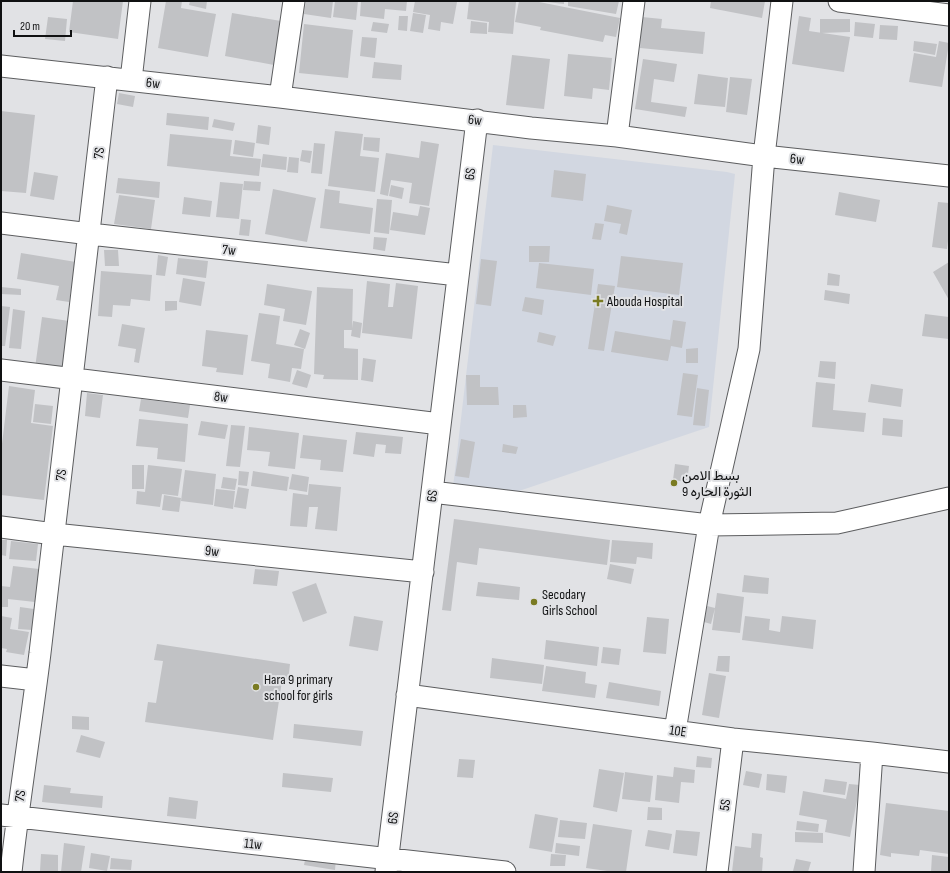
<svg xmlns="http://www.w3.org/2000/svg" width="950" height="873" font-family="'Sofia Sans Condensed',Vazirmatn,sans-serif">
<rect width="100%" height="100%" fill="#e1e2e5"/>
<path fill="#d2d7e1" d="M493 145 727 172 735 174 709 427 513 493 453 487Z"/>
<path fill="#c1c2c5" d="M73 1H123L118 39 69 32Z
M166 1H182L181 8 216 14 208 57 158 48Z
M190 1H207L206 9 189 5Z
M306 1H333L331 18 304 14Z
M335 1H358L356 20 333 17Z
M361 1H407L406 11 385 9 384 19 360 16Z
M415 1 457 2 453 24 441 22 440 31 428 29 430 15 413 12Z
M469 1 516 2 513 34 488 32 489 22 467 19Z
M519 1H534L620 18 616 37 605 35 603 42 540 30 541 27 515 22Z
M547 1H564V4L547 2Z
M568 1H619L616 14 568 6Z
M711 1H765L762 18 710 8Z
M232 13 281 21 274 65 225 56Z
M413 13 426 15 423 33 410 31Z
M399 16H408L407 31 398 30Z
M799 16 811 18 809 31 850 37 844 72 792 64Z
M48 17 67 19 65 41 45 39Z
M642 17 662 19 661 28 705 32 703 54 640 48Z
M820 19H850V32L820 33Z
M471 21 487 23V34L470 33Z
M373 22 389 24 387 33 371 31Z
M855 22 875 24 873 38 854 36Z
M304 24 353 30 348 78 299 73Z
M880 25 898 26 897 40 879 39Z
M362 37 377 38 375 58 360 56Z
M914 41 937 44 935 55 913 51Z
M939 41 949 43 942 87 909 82 914 53 936 57Z
M568 54 612 58 609 90 593 88 592 99 564 96Z
M512 55 550 59 544 109 506 105Z
M643 59 677 64 674 82 654 79 651 102 687 107 685 117 635 109Z
M374 62 402 65 401 80 372 78Z
M698 74 728 78 725 107 694 104Z
M730 77 752 79 747 115 726 112Z
M119 93 135 96 133 107 117 104Z
M1 111 35 115 26 193 1 191Z
M167 113 209 117 208 130 166 125Z
M214 119 235 123 233 131 212 127Z
M258 125 271 127 269 145 256 143Z
M335 131 363 134 360 156 379 158 375 192 328 186Z
M170 134 232 140 230 156 261 159 259 176 167 166Z
M364 137 380 138 379 152 363 150Z
M235 140 255 143 253 157 233 154Z
M421 141 439 144 429 206 409 203 412 183 391 180 388 196 380 194 386 153 419 158Z
M314 143 325 144 322 174 311 173Z
M302 150 312 151 310 163 300 161Z
M263 154 287 157 286 170 261 167Z
M289 157 299 158 298 173 287 172Z
M554 170 586 174 583 201 551 197Z
M34 172 58 176 54 200 30 196Z
M118 178 160 182 159 198 116 193Z
M244 181 261 182 260 191 243 190Z
M220 182 243 184 239 219 216 217Z
M391 185 404 188 402 199 389 196Z
M273 189 316 198 307 242 265 234Z
M325 189 340 191 339 203 373 208 370 234 320 228Z
M839 192 880 200 876 222 835 215Z
M119 195 155 200 151 229 114 224Z
M184 197 212 201 210 217 182 214Z
M377 199 392 200 389 234 374 232Z
M938 202 949 203V233L947 249 932 247Z
M607 205 632 210 627 235 619 233 621 224 604 221Z
M420 206 430 208 425 235 390 230 393 212 418 216Z
M241 219 251 220 249 236 239 235Z
M595 223 604 224 601 240 592 239Z
M374 237 387 238 385 251 373 249Z
M529 246H550L549 262H529Z
M104 250H118L119 266H105Z
M21 253 76 262 69 302 56 300 59 286 17 279Z
M158 255 168 257 165 276 156 275Z
M621 256 683 263 679 295 617 287Z
M178 258 208 261 206 278 176 274Z
M481 259 497 261 491 306 476 304Z
M949 262V300L933 272Z
M539 263 594 269 591 295 536 288Z
M101 271 152 275 150 301 131 299 130 306 113 305 112 317 98 316Z
M828 273 840 275 839 286 827 285Z
M183 278 205 282 201 306 179 302Z
M367 281 390 284 388 307H393L396 283 418 286 412 339 362 333Z
M267 284 312 291 306 325 283 321 285 309 264 305Z
M598 284 615 286 604 351 588 349Z
M1 287 21 289V295L1 294Z
M317 287 353 289 352 330H344V348L358 349V380L323 379 324 375 314 374Z
M825 290 850 294 849 304 824 300Z
M525 297 544 300 542 315 522 311Z
M165 301H177V310L165 311Z
M1 306 10 307 5 346H1Z
M13 309 25 311 21 349 9 348Z
M259 313 280 316 276 344 304 349 301 369 292 368 290 382 268 378 270 364 251 361Z
M925 314 949 317V339L922 336Z
M42 317 69 321 62 372 35 368Z
M673 320 686 322 682 348 671 346 668 361 611 352 615 331 670 340Z
M353 321 362 323 360 338 351 336Z
M122 324 145 328 139 363 134 362 136 349 118 346Z
M300 329 310 333 305 349 294 345Z
M206 330 248 335 243 375 216 372 217 368 202 366Z
M539 332 556 336 553 346 537 342Z
M698 348V363H686V349Z
M363 358 376 360 373 382 361 380Z
M820 361 836 362 835 379 818 377Z
M297 370 311 375 307 388 292 384Z
M683 373 698 375 692 417 677 415Z
M466 375H480V387H498L499 405H467Z
M816 382 835 384 833 410 866 413 864 432 812 427Z
M871 384 903 389 901 407 868 402Z
M9 386 35 390 31 423 53 426 44 500 1 495V452Z
M697 388 709 390 705 426 693 425Z
M87 393 103 395 100 418 85 416Z
M141 399 190 405 188 418 139 411Z
M35 404 53 406 51 424 33 422Z
M513 405H526L527 417 513 418Z
M883 418 903 420 902 437 882 435Z
M139 419 188 424 185 462 157 459 158 448 136 446Z
M201 421 228 425 225 439 198 435Z
M231 425 245 426 240 467 226 466Z
M249 427 299 433 295 469 268 466 270 452 247 450Z
M356 432 403 437 401 454 385 453 386 445 376 444 374 457 353 454Z
M303 435 347 440 343 472 320 470 321 460 300 458Z
M461 439 475 442 469 478 455 476Z
M503 444 518 447 516 454 502 452Z
M675 464 689 466 687 482 673 480Z
M132 465H144V489H132Z
M148 465 182 469 178 496 162 494 160 507 136 504 137 491 145 492Z
M185 470 216 474 213 505 181 501Z
M239 471 249 472 247 486 238 485Z
M253 471 289 477 287 491 251 486Z
M292 474 309 477 307 492 289 489Z
M223 477 237 479 235 490 221 488Z
M309 484 341 487 337 531 315 529 318 507H309L307 527 290 526 293 493 308 495Z
M238 487 249 489 246 509 234 507Z
M216 489 235 491 233 509 214 506Z
M164 495 181 498 179 512 162 510Z
M454 519 610 540 607 565 479 548 477 565 457 562 451 611 442 610Z
M1 540H7L6 556 1 555Z
M612 540 653 543 652 559 637 557 636 564 610 562Z
M11 541 38 544 36 561 9 559Z
M610 564 634 569 631 584 607 579Z
M13 566 39 569 35 602 8 599V607H1V586L10 587Z
M255 569 279 571 277 586 253 584Z
M744 575 769 578 768 594 742 592Z
M478 582 520 587 519 600 476 596Z
M316 583 327 613 303 622 292 592Z
M717 593 744 597 740 633 712 630Z
M707 606 715 608 711 624 704 622Z
M20 607 34 609 32 630 18 629Z
M1 616 12 618 10 629 29 632 24 655 6 652 7 649 1 648Z
M354 616 383 621 378 651 349 646Z
M745 616 770 619 769 630 780 632 782 616 816 620 813 649 742 640Z
M647 617 669 619 666 654 643 652Z
M546 640 599 647 597 666 544 659Z
M157 644 290 664 288 682 282 681 273 740 145 722 148 702 156 703 163 661 154 660Z
M603 647 621 649 619 665 601 663Z
M718 656H730L729 672 716 671Z
M492 658 544 665 542 684 490 678Z
M546 666 586 672 585 683 597 685 595 698 542 691Z
M709 673 726 676 719 718 702 715Z
M609 682 661 691 659 706 606 698Z
M72 716 89 717V730L72 729Z
M294 724 363 731 361 746 293 738Z
M81 735 105 742 100 758 76 752Z
M697 756 712 758 711 768 696 767Z
M459 759 475 760 473 778 457 777Z
M674 767 695 770 694 783 681 782 679 803 655 800 657 775 673 777Z
M599 769 624 773 617 812 593 807Z
M746 771 762 774 759 788 743 785Z
M625 772 653 776 650 802 622 799Z
M283 773 333 778 331 792 282 787Z
M767 774 787 776 785 793 766 790Z
M825 779 847 782 845 795 823 792Z
M849 784 860 785 850 837 825 832 827 820 799 815 803 791 846 799Z
M44 785 71 788 70 793 103 796 102 808 42 802Z
M169 797 198 801 196 819 167 816Z
M886 803 949 811V854L920 850 919 856 891 853V857L880 855Z
M648 807 662 808V820H647Z
M535 814 558 818 552 852 529 848Z
M560 820 587 823 585 839 558 837Z
M797 821 819 824 818 832 796 830Z
M593 824 632 830 626 872H614L586 868Z
M648 830 672 834 669 850 645 846Z
M676 830 700 832 697 856 673 853Z
M795 832 823 833V843L795 842Z
M752 833 762 834 760 857 763 858 762 872H732L735 846 751 848Z
M64 843 85 846 81 872H61Z
M556 843 580 846 579 856 555 853Z
M91 853 110 856 107 871 89 868Z
M41 854 58 855V872L40 871Z
M551 854 566 855 565 866H550Z
M306 855 336 859 335 870 304 865Z
M932 855 949 857V872H931Z
M111 858 132 860 131 870 110 869Z
M796 859 811 862 808 872 793 871Z"/>
<g fill="none" stroke-linecap="round" stroke-linejoin="round">
<defs>
<path id="minor" d="M839 1 949 15
M1 66 280 97 531 128 617 136 764 156 949 176
M131 80 140 1
M280 97 294 1
M617 136 634 1
M1 223 90 234 458 275
M1 370 440 424
M432 492 709 525 837 523 949 498
M1 527 54 534 423 572
M1 676 36 680
M407 695 733 739 872 753 949 762
M675 731 709 525 749 349 764 156 782 1
M1 815 505 872
M11 872C19 799 31 726 40 653 63 461 86 269 107 77
M386 872 477 120
M717 872 733 739
M864 872 872 753"/>
</defs>
<use href="#minor" stroke="#5c5d5f" stroke-width="23"/>
<use href="#minor" stroke="#fff" stroke-width="21"/>
</g>
<g fill="#7a7b22" stroke="#e1e2e5" stroke-width="1.5">
<path d="M596 295h4v4h4v4h-4v4h-4v-4h-4v-4h4z"/>
<circle cx="674" cy="483" r="4"/>
<circle cx="534" cy="602" r="4"/>
<circle cx="256" cy="687" r="4"/>
</g>
<g text-anchor="middle" dominant-baseline="central" stroke-width="4" stroke-linejoin="round" paint-order="stroke">
<g font-size="14" fill="#101112" stroke="#e1e2e5">
<text transform="translate(153 83) rotate(6)">6w</text>
<text transform="translate(475 120) rotate(7)">6w</text>
<text transform="translate(99 153) rotate(-84)">7S</text>
<text transform="translate(797 159) rotate(6)">6w</text>
<text transform="translate(470 174) rotate(-83)">6S</text>
<text transform="translate(229 250) rotate(6)">7w</text>
<text transform="translate(221 397) rotate(7)">8w</text>
<text transform="translate(61 475) rotate(-83)">7S</text>
<text transform="translate(432 496) rotate(-83)">6S</text>
<text transform="translate(212 551) rotate(6)">9w</text>
<text transform="translate(678 731) rotate(8)">10E</text>
<text transform="translate(20 796) rotate(-82)">7S</text>
<text transform="translate(725 805) rotate(-83)">5S</text>
<text transform="translate(393 818) rotate(-83)">6S</text>
<text transform="translate(253 844) rotate(6)">11w</text>
</g>
<g font-size="14" fill="#101112" stroke="#e1e2e5" text-anchor="start">
<text x="607" y="301">Abouda Hospital</text>
<text x="682" y="475">بسط الامن<tspan x="682" dy="16">الثورة الحاره 9</tspan></text>
<text x="542" y="594">Secodary<tspan x="542" dy="16">Girls School</tspan></text>
<text x="264" y="679">Hara 9 primary<tspan x="264" dy="16">school for girls</tspan></text>
</g>
</g>
<rect width="950" height="873" fill="none" stroke="#101112" stroke-width="4"/>
<path d="M14 30v6h57v-6" fill="none" stroke="#101112" stroke-width="2"/>
<text x="20" y="30" font-size="12" fill="#101112" stroke="#e1e2e5" stroke-width="3" paint-order="stroke">20 m</text>
</svg>
